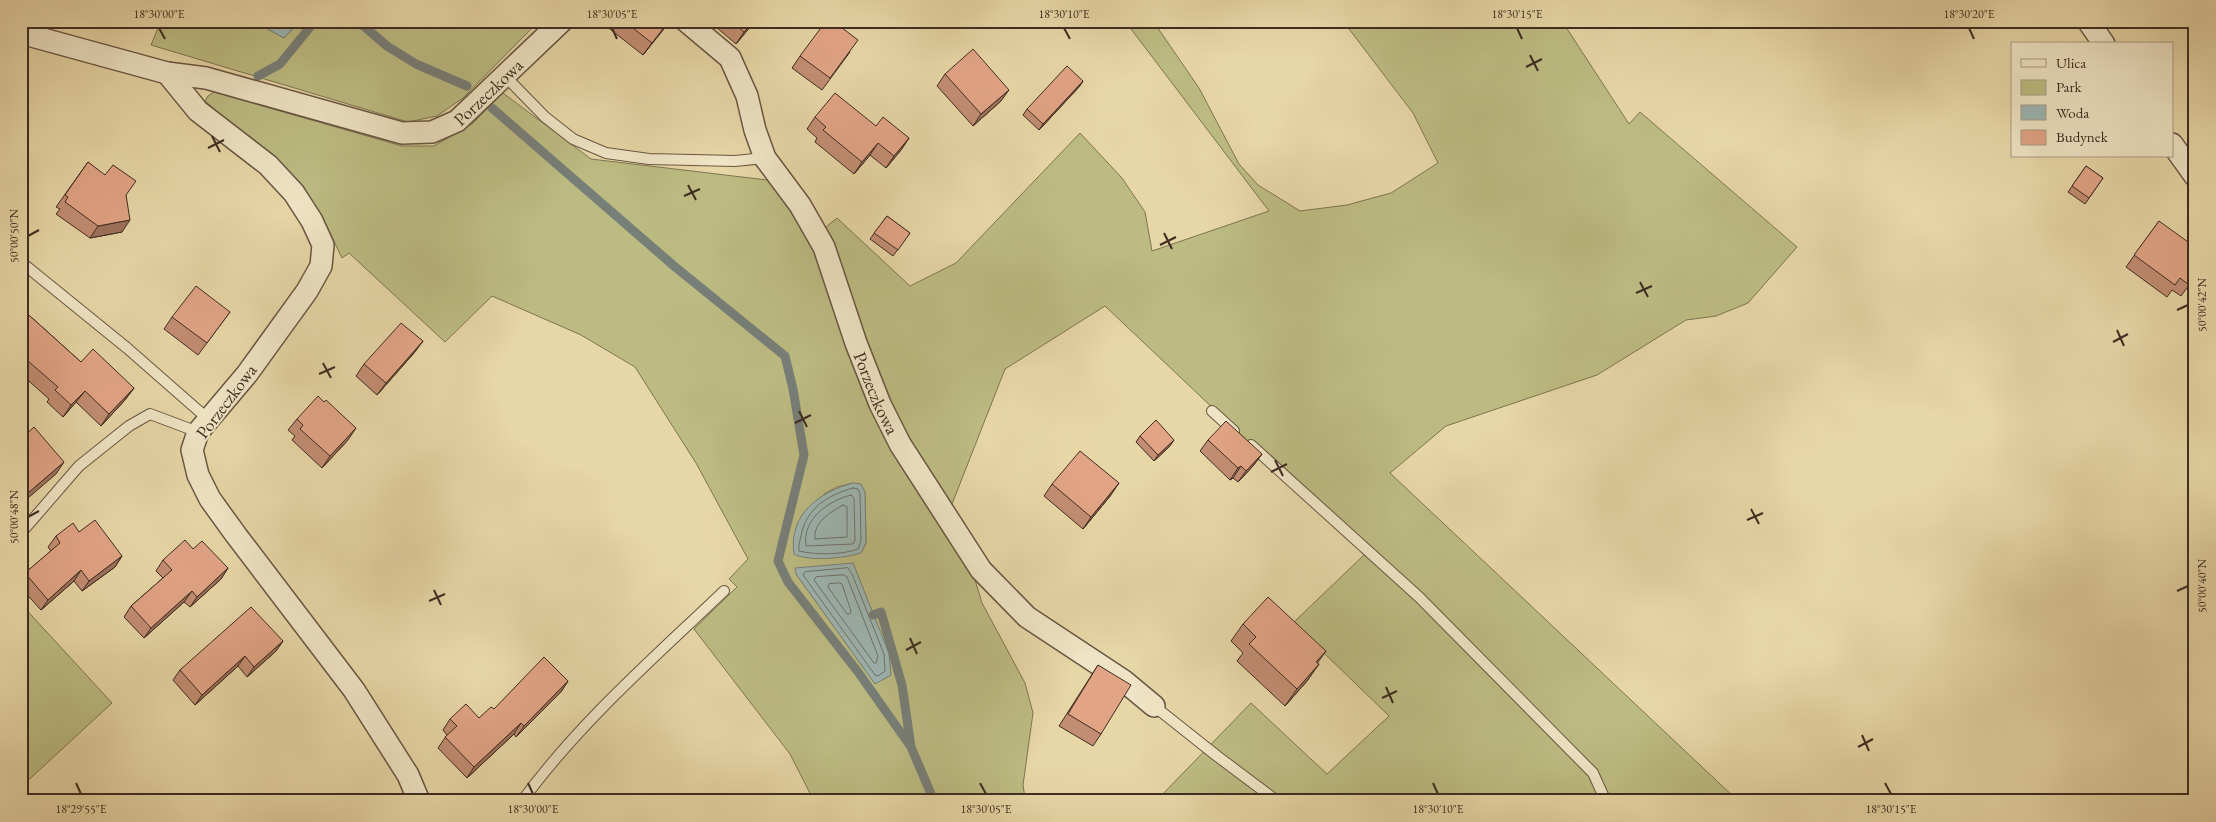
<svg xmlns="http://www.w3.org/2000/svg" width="2216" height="822" font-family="'EB Garamond',serif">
<rect width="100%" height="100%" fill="#e7d6a6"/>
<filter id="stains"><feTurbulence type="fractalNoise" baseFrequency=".004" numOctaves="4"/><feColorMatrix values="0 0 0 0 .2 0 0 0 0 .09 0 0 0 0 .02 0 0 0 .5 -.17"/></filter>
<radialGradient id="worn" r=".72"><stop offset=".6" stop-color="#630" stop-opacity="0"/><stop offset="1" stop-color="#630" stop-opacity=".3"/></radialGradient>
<path fill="#bcbc82" stroke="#7e7452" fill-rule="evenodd" d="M161 21H253L284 38 300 21H536L537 23 463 98 437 116 408 122 151 45Z
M1125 21H1153L1199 88 1239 164 1258 185 1300 211 1347 205 1391 193 1438 163 1413 113 1343 21H1562L1629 124 1640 112 1797 247 1748 303 1716 316 1686 320 1597 375 1446 426 1390 473 1736 799 1734 801H1156L1251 703 1327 774 1389 716 1293 623 1366 553 1105 306 1005 369 952 504 982 603 1025 683 1033 713 1023 785 1025 798 1028 801H814L790 754 694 629 737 587 729 579 748 559 696 463 635 367 581 335 492 296 445 342 349 253 342 258 321 214 290 175 205 101 208 96 214 92 402 146H434L472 124 503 93 591 159 767 180 794 211 822 230 837 218 910 286 956 263 1080 133 1122 178 1145 212 1152 251 1269 211ZM853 483 865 492 866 543 861 553 824 494 837 487ZM853 563 873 615 875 683 796 574Z
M21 604 112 703 21 787Z"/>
<path fill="#9db6b3" stroke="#777f79" d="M253 21H300L284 38Z
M853 483 861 484 865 492 866 543 861 553C846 558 808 562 794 554 788 515 819 492 853 483Z
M853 563 889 653 891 675 875 684 796 574 795 568Z"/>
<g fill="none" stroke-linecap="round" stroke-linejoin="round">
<path stroke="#6e716a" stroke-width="1" d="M853 488 858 489 860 494 861 541 858 549C842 555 815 555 799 551 798 546 800 541 801 536 806 508 828 495 853 488Z
M851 495 854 498 855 540 853 544 806 546C802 519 828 501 851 495Z
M843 505 847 507V537L815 539C813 522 831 512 843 505Z
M848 568 852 574 884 654 885 671 878 676 875 675 803 575 805 572Z
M844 575 847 577 878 656 876 663H874L814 580 816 577Z
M839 583 842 584 851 611 850 614H847L828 587 829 584Z"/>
<path stroke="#777f79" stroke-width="9" d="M358 21 387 46 416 64 467 86
M258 76 280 64 315 21
M492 108 674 266 785 356 793 389 804 455 778 561 788 582 858 672 911 747
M873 615 881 612 902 685 911 747 934 801"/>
<defs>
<path id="lane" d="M505 76 545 117 573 139 606 153 649 159 735 161 765 158
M21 262 127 348 208 419
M1212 411 1234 431
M1251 445 1419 597 1593 773 1603 795 1602 801
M21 533 79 466 129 426 150 414 198 432
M1154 706 1217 756 1277 801
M522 801C580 722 654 658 724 591"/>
<g id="street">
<path id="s1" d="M686 21 730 58 747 96 755 130 765 158 800 205 824 247 856 343 880 404 900 444 981 570 1027 617 1124 681 1154 706"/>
<path d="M2088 21 2104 44"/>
<path id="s2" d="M21 33 167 73 206 78 402 133 432 132 457 121 562 21"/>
<path d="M167 73 198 111 268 165 294 193 312 221 323 245 321 266 307 291 247 374 198 432 192 450 198 475 210 499 236 535 354 690 408 775 419 801"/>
<path d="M2172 144 2195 176"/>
</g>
</defs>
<use href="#lane" stroke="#695643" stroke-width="12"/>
<use href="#street" stroke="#695643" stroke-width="24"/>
<use href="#lane" stroke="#efe4c5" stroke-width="10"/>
<use href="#street" stroke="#efe4c5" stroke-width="21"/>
</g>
<path fill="#c28d72" stroke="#3f2c22" d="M602 21H669L643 55 601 22Z
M709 21H755L736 44Z
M850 52 822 90 792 68 800 56Z
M945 74 1001 101 973 126 937 86Z
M1083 81 1079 87 1039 130 1023 115 1027 109Z
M815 117 876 126 909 138 901 150 886 168 870 155 854 174 815 142 817 138 807 129Z
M88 162 126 195 122 232 90 238 56 214 60 209 56 207Z
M2086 166 2103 178 2085 204 2068 192Z
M887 216 910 233 893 256 870 239Z
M2159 221 2195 277 2181 296 2172 290 2167 297 2126 267Z
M21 308 81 362 134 388 125 400 101 426 76 402 63 417 47 402 49 399 21 374Z
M230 312 198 355 164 329 172 317Z
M423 341 414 353 377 395 356 376 364 364Z
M297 419 348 440 322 468 292 440 295 436 288 430Z
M1140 436 1170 446 1154 461 1136 442Z
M1208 440 1262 454 1253 466 1238 482 1233 478 1230 480 1200 451Z
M1052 484 1111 495 1083 529 1044 496Z
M79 532 122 556 115 567 82 591 74 581 41 610 21 588V579L25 573 51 551 48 547 56 536Z
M193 549 228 568 221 579 190 607 184 602 144 638 124 617 131 606 163 578 156 571 163 560Z
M1243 624 1319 664 1307 681 1285 706 1237 661 1243 653 1231 641Z
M283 641 276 651 247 677 238 666 195 705 173 680 180 670Z
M1098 665 1101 734 1093 746 1059 726Z
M568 681 561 692 516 737 514 734 467 778 438 748 447 735 443 730 450 719 479 718 494 709Z"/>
<path fill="#9e735d" stroke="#3f2c22" d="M669 21 664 29 643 55 652 43Z
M754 21H755L736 44 744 32Z
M1083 81 1079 87 1039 130 1043 124Z
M1009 90 1001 101 973 126 981 114Z
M909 138 901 150 886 168 894 156Z
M878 143 870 155 854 174 862 162Z
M130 220 122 232 90 238 98 226Z
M423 341 414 353 377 395 386 383Z
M134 388 125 400 101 426 109 414Z
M85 391 76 402 63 417 71 405Z
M356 428 348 440 322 468 330 456Z
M1174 440 1170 446 1154 461 1158 455Z
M1262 454 1253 466 1238 482 1246 471Z
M64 462 56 474 21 504V499Z
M1241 466 1233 478 1230 480 1238 468Z
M1119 483 1111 495 1083 529 1091 517Z
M122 556 115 567 82 591 89 581Z
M228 568 221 579 190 607 197 597Z
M81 570 74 581 41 610 48 600Z
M192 591 184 602 144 638 151 628Z
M283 641 276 651 247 677 254 667Z
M1326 651 1314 668 1316 662Z
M245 656 238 666 195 705 202 695Z
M1319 664 1307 681 1285 706 1297 689Z
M568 681 561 692 516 737 524 726Z
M521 723 514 734 467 778 474 767Z"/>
<path fill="#e1a485" stroke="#3f2c22" d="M624 21H669L652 43Z
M731 21H754L744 32Z
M826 21H833L858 40 830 78 800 56Z
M973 49 1009 90 981 114 945 74Z
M1067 66 1083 81 1043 124 1027 109Z
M835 93 876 126 883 117 909 138 894 156 878 143 862 162 823 130 826 127 815 117Z
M88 162 105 175 113 165 136 181 126 195 130 220 98 226 65 202 68 197 65 195Z
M2086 166 2103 178 2089 198 2072 186Z
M887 216 910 233 898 250 874 233Z
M2159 221 2195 247V277L2189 285 2180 278 2175 285 2134 255Z
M196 286 230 312 207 343 172 317Z
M21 308 81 362 93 349 134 388 109 414 85 391 71 405 55 390 58 387 21 355Z
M401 323 423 341 386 383 364 364Z
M318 396 324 402 326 400 356 428 330 456 300 429 303 425 297 419Z
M1156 420 1174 440 1158 455 1140 436Z
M1226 421 1262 454 1246 471 1241 466 1238 468 1208 440Z
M34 427 64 462 21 499V439Z
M1080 451 1119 483 1091 517 1052 484Z
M95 520 122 556 89 581 81 570 48 600 25 573 60 543 56 536 73 523 79 532Z
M185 540 193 549 202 541 228 568 197 597 192 591 151 628 131 606 172 570 163 560Z
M1268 597 1326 651 1316 662 1319 664 1297 689 1249 644 1256 637 1243 624Z
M251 607 283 641 254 667 245 656 202 695 180 670Z
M544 657 568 681 524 726 521 723 474 767 445 737 457 726 450 719 466 704 479 718 491 707 494 709Z
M1098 665 1131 685 1101 734 1068 714Z"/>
<path fill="none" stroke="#3f2c22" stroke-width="2" d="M159 28 165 39M612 28 617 39M1064 28 1070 39M1517 28 1522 39M1969 28 1974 39M1530 55 1538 71M1526 67 1542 59M212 136 220 152M208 148 224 140M688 185 696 200M684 196 700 189M1164 233 1172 249M28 236 39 230M1160 245 1176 237M1640 282 1648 297M1636 293 1652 286M2177 310 2188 305M2117 330 2124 346M2113 342 2128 334M323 363 331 378M319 374 335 367M799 411 807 427M795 423 811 415M1275 460 1283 476M1271 472 1287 464M1751 509 1759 524M28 517 39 511M1747 520 1763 513M434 590 441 605M2177 591 2188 586M429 601 445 594M910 638 917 654M906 650 921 642M1386 687 1393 703M1382 698 1397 691M1862 735 1869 751M1858 747 1873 739M76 783 81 794M528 783 533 794M980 783 986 794M1433 783 1438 794M1885 783 1891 794"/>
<g text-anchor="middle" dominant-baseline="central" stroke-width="4" stroke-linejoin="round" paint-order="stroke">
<g font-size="18" fill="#3f2c22" stroke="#efe4c5">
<text stroke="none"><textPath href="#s2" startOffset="494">Porzeczkowa</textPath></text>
<text stroke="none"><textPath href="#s1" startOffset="426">Porzeczkowa</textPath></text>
<text transform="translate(226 401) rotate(-53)">Porzeczkowa</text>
</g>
</g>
<rect width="2216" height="822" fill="none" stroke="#e7d6a6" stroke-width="55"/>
<rect x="2011" y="42" width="162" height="115" fill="#efe4c5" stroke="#a99a84"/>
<rect x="2021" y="59" width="25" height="8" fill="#efe4c5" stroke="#a99a84"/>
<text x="2056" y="68" font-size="15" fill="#3f2c22">Ulica</text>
<rect x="2021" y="80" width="25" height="15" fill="#bcbc82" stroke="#a99a84"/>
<text x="2056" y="92" font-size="15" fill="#3f2c22">Park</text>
<rect x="2021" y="105" width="25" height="15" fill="#9db6b3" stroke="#a99a84"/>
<text x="2056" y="118" font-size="15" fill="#3f2c22">Woda</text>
<rect x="2021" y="130" width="25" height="15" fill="#e1a485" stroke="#a99a84"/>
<text x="2056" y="142" font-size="15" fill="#3f2c22">Budynek</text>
<rect x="28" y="28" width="2160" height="766" fill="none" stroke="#3f2c22" stroke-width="2"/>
<g font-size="12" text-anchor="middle" fill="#3f2c22">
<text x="159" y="18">18°30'00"E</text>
<text x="612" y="18">18°30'05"E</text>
<text x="1064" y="18">18°30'10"E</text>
<text x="1517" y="18">18°30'15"E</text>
<text x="1969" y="18">18°30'20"E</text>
<text transform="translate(14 236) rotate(-90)" y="4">50°00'50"N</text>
<text transform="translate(2202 305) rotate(-90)" y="4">50°00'42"N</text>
<text transform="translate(14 517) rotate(-90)" y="4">50°00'48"N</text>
<text transform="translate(2202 586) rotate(-90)" y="4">50°00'40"N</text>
<text x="81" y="813">18°29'55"E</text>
<text x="533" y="813">18°30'00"E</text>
<text x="986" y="813">18°30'05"E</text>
<text x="1438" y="813">18°30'10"E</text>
<text x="1891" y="813">18°30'15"E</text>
</g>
<rect width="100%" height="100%" filter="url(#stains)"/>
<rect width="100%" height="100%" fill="url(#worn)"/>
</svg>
